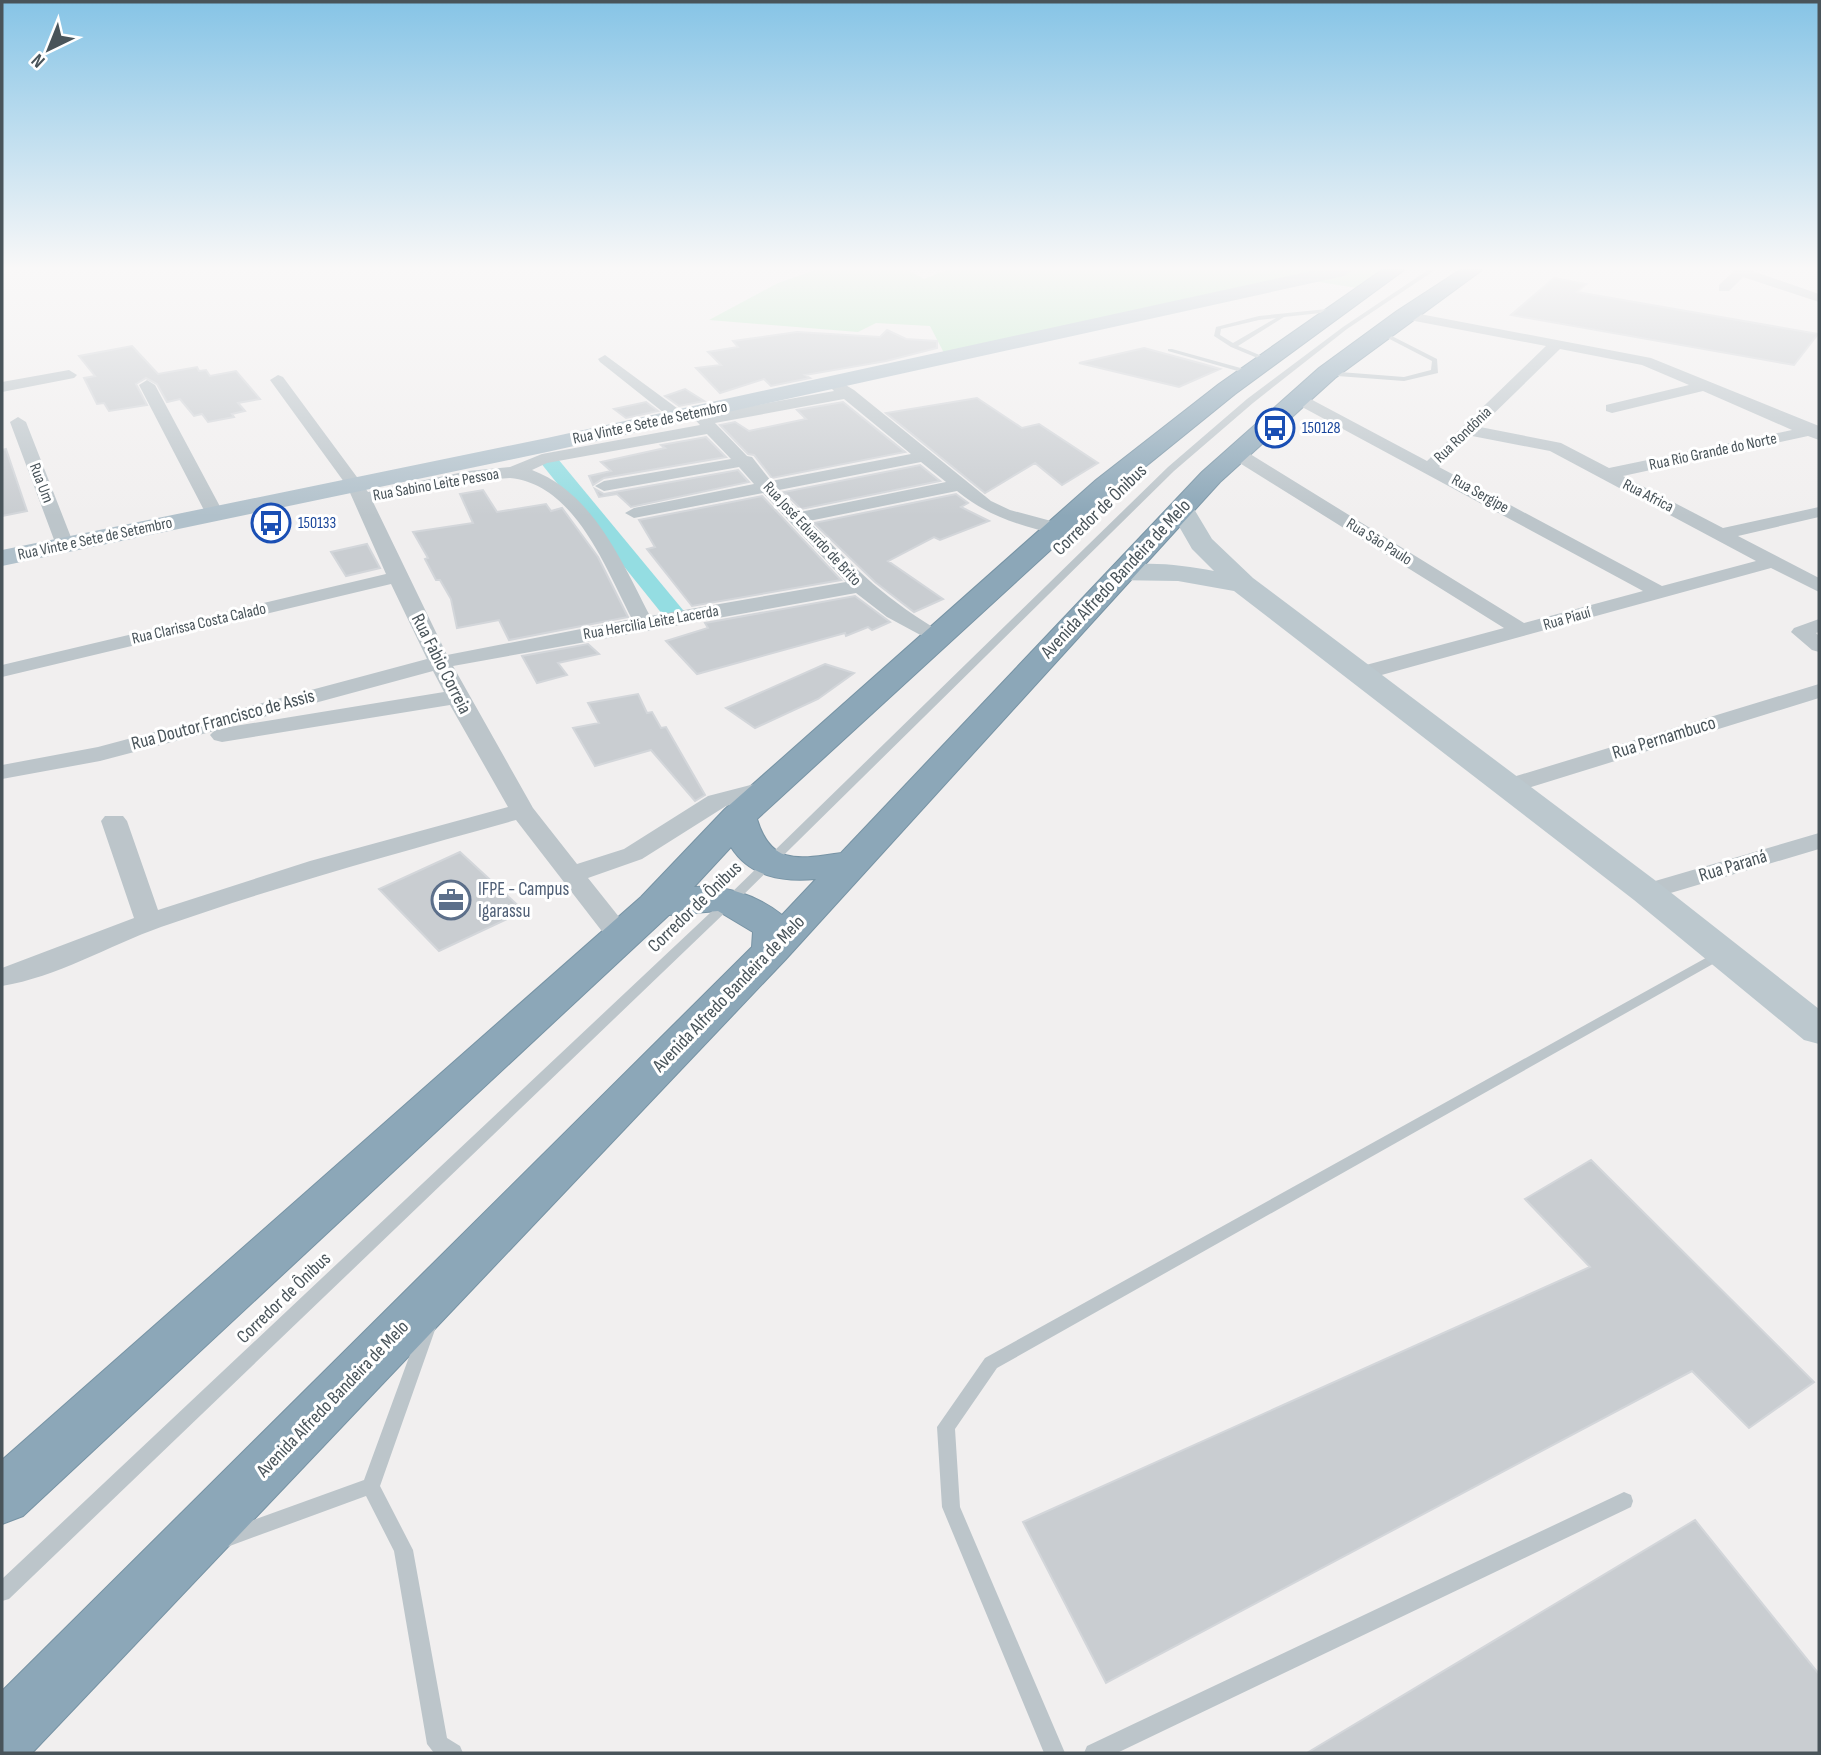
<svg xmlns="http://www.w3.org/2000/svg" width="1821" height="1755" font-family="'Sofia Sans Condensed',sans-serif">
<rect width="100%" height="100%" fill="#f1efef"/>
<path fill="#c2eacc" d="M815 270H908L924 279 947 270H1323L944 353 930 326 876 323 858 332 709 320 778 283Z
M1356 270H1387L1357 288 1313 281Z"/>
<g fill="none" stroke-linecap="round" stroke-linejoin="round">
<path fill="#94dde2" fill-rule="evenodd" d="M551 457 558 459 683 610 687 615 683 620H667L544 467 541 463Z"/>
</g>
<path fill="#c9cdd1" stroke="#d3d6da" stroke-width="2" d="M1554 278 1586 284 1577 292 1818 334 1794 365 1511 315Z
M887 330 906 339 937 341V348L886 361 805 375 810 378 771 386 764 379 720 393 696 368 721 365 708 352 738 347 733 341 797 332 880 337Z
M132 346 158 374 197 367 199 371 206 370 210 376 236 371 260 399 238 403 245 411 232 414 234 417 208 422 202 414 194 416 180 399 167 402 157 384 146 378 136 384 147 405 109 411 104 403 97 404 84 378 95 376 79 356Z
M1144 348 1203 364 1220 369 1179 387 1079 363Z
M685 389 704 401 679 406 665 396Z
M977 398 1022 428 1039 424 1098 463 1062 485 1035 463 985 493 886 413Z
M646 402 658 411 626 418 614 409Z
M843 402 905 452 772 478 754 455 748 454 720 425 735 422 749 431 806 419 797 410Z
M706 437 726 457 604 478 593 485 589 476 611 471 601 462 665 448 661 445Z
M6 449 27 511 2 516V450Z
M920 465 940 481 801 509 784 492Z
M738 470 749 482 631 507 617 494 599 497 595 489 604 494Z
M483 490 497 512 546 504 551 511 562 508 598 557 628 617 509 640 499 620 457 628 451 599 440 580H436L425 559 428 558 413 532 473 523 460 494Z
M956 494 968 503 961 507 989 521 940 540 934 537 888 561 943 599 914 612 875 582 814 523Z
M762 496 841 580 692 606 647 549 655 547 639 520Z
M367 544 380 568 346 576 331 552Z
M855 596 890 622 872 630 868 627 846 636 845 633 697 674 666 641 708 628 705 623Z
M588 644 599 654 558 663 567 675 537 683 522 656Z
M825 664 854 673 818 699 755 728 726 708Z
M638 694 647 713 652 712 661 728 666 727 705 795 695 801 651 750 595 766 573 728 599 723 588 703Z
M460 852 524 911 439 951 379 889Z
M1591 1160 1814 1382 1749 1428 1692 1371 1106 1683 1023 1522 1590 1267 1525 1199Z
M1695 1520 1819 1674V1753H1307Z"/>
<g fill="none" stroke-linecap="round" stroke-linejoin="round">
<defs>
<path id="highway" d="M1382 270H1404L1235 394 1114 492 757 819C771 866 799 859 841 853L1202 472 1319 368 1397 311 1460 270H1482L1335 378 1220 482 786 959 32 1753H2V1691L752 947 753 932 718 911 669 915 23 1516 2 1524V1460L641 897 725 809 1096 480 1219 384ZM731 847C750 877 782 882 816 879L782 915C757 895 726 885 694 887Z"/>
</defs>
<use href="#highway" stroke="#7793a4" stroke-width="2"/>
<path fill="#bcc5ca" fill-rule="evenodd" d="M1428 270H1435L1347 329 1253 403 1174 471 735 903 9 1599 2 1601V1579L727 897 1168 467 1247 399 1343 327Z
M1337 308 1340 310 1339 311 1284 317 1238 346 1269 359V361L1267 362 1231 347 1214 336 1216 327 1259 316ZM1276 318 1233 343 1220 335 1221 329 1259 320Z
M1380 330 1437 359 1438 373 1404 381 1324 375 1323 373 1327 371 1404 377 1431 370 1432 361 1378 333V331Z
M1168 349H1172L1255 372 1248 374 1168 351Z
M1722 949 1729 953 1727 956 997 1368 955 1429 960 1507 1065 1753H1044L942 1507 937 1427 985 1358Z
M428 1320 434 1322 436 1327 380 1486 413 1550 447 1738 460 1746 463 1753H434L427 1744 394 1551 366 1496 227 1547 220 1544 218 1538 220 1532 364 1480 420 1327 422 1322Z
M1624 1492 1631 1495 1633 1501 1631 1507 1117 1753H1084L1087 1746Z"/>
<path fill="#bcc5ca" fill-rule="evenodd" d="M1735 270H1750L1819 294V302L1743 277 1729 291H1719V285Z
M1404 311 1651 358 1819 426V440L1808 436 1623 476 1723 528 1819 507V517L1738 536 1819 578V592L1771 568 1367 679H1351L1348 674 1351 669 1504 628 1230 457 1228 453 1230 449H1242L1524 623 1643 591 1291 401V395H1303L1427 461 1546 346 1399 318 1397 315ZM1560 349 1642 365 1689 385 1606 405V411L1612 413 1703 391 1792 430 1609 468 1561 443 1480 427ZM1472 436 1550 451 1756 561 1662 586 1439 467Z
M605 355 685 414V420H673L600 362 598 359Z
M69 370 77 375 74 378 2 392V382Z
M278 375 283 377 368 492 468 471 510 467 542 454 700 425 689 413 691 410H703L707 414 834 391 826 383 834 378 854 390 991 501 1010 510 1066 525 1068 529 1059 535C1019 525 989 517 957 491L809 521C857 571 886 600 946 635L950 639 939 645 887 617 856 593 453 666 533 808 577 864 624 849 708 796 770 780 779 782 782 787 779 792 726 806 642 859 588 878 635 937 631 943 621 946 611 943 516 820C397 853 278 886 161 927 108 946 57 977 2 986V968L134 918 101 821 105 816H123L127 821 158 910 310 861 508 807 450 705 222 742 214 740 210 735 214 731 100 761 2 779V765L98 747 427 659 391 584 2 677V665L386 574 347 486 270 380ZM844 399 911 454 771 481 752 457 747 456 715 423ZM707 434 731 459 604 481 595 486 604 491 739 467 754 484 634 508 625 513 634 518 763 493 846 582 650 616C622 562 593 493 532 470L547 463ZM921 462 946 482 800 512 779 490ZM510 478C575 484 606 569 632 619L447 655 373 502 468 481ZM433 671 444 692 223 728Z
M147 380 155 385 224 514 221 518 215 519 206 514 139 385Z
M18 417 26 422 74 545 72 549H58L56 545 10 422Z
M1819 619V632L1816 633 1819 636V652L1812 650 1791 632 1794 628Z
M1819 684V698L1518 791H1500L1497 786 1500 781Z
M1819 833V849L1647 900 1638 898 1634 892 1638 886Z"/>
<path fill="#bcc8ce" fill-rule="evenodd" d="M1182 501 1191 504 1212 539 1253 578 1660 884 1819 1009V1044L1804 1040 1634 900 1234 591 1178 581 1111 580 1107 574 1111 568C1144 560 1181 565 1214 571L1192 549 1169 509 1173 504Z"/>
<path fill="#b1c1cb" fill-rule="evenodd" d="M1316 270H1353L1344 276 547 452 2 566V550L547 438Z"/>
<use href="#highway" fill="#8ca7b8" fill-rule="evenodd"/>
</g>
<linearGradient id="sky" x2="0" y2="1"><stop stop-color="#86c4e6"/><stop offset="0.52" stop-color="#f9f8f8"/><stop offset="1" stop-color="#f9f8f8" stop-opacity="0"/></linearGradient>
<rect width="1821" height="516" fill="url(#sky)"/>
<defs>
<symbol id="bus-ring" viewBox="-11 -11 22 22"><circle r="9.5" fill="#fff" stroke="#1a4fb4" stroke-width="1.5"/><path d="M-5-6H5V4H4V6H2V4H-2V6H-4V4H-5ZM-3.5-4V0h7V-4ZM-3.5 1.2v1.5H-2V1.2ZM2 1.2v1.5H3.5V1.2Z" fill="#1a4fb4"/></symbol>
<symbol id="office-ring" viewBox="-11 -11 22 22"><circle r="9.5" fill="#fff" stroke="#5c6f8a" stroke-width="1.5"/><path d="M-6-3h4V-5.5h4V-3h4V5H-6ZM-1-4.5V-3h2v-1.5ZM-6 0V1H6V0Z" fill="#5c6f8a"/></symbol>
</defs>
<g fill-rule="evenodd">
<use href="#bus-ring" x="1253" y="406" width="44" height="44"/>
<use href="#bus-ring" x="249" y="501" width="44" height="44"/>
<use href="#office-ring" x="429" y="878" width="44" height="44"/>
</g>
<g text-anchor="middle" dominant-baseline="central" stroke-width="6" stroke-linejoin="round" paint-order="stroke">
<g font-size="16" fill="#49545a" stroke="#fff">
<text transform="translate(650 423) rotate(-12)">Rua Vinte e Sete de Setembro</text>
<text transform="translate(1463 435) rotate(-44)">Rua Rondônia</text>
<text transform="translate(1713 452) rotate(-12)">Rua Rio Grande do Norte</text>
<text transform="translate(41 483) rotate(69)">Rua Um</text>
<text transform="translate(436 485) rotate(-10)">Rua Sabino Leite Pessoa</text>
<text transform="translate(1480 494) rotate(29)">Rua Sergipe</text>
<text transform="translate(1648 496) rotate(27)">Rua Africa</text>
<text transform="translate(812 534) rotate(47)">Rua José Eduardo de Brito</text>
<text transform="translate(95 539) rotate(-12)">Rua Vinte e Sete de Setembro</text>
<text transform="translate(1379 542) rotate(32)">Rua São Paulo</text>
<text transform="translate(1567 619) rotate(-16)">Rua Piauí</text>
<text transform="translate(651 623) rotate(-10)">Rua Hercilia Leite Lacerda</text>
<text transform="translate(199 624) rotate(-13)">Rua Clarissa Costa Calado</text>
</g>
<g font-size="16" fill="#164399" stroke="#fff" text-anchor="start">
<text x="1302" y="428">150128</text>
<text x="298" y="523">150133</text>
</g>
<g font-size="19" fill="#49545a" stroke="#fff">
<text transform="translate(1100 510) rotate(-44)">Corredor de Ônibus</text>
<text transform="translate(1116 579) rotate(-47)">Avenida Alfredo Bandeira de Melo</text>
<text transform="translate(441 664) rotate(63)">Rua Fabio Correia</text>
<text transform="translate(223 720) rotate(-15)">Rua Doutor Francisco de Assis</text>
<text transform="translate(1664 738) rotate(-17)">Rua Pernambuco</text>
<text transform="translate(1733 866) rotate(-17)">Rua Paraná</text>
<text transform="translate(695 907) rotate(-44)">Corredor de Ônibus</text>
<text transform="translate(729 994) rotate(-46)">Avenida Alfredo Bandeira de Melo</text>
<text transform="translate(284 1298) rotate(-44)">Corredor de Ônibus</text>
<text transform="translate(333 1399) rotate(-46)">Avenida Alfredo Bandeira de Melo</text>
</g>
<g font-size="19" fill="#4e5e75" stroke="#fff" text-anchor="start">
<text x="478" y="889">IFPE - Campus<tspan x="478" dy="22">Igarassu</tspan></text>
</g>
</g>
<rect width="1821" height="1755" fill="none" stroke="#49545a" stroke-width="7"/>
<g transform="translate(49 49) rotate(223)" stroke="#ffffff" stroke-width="5" paint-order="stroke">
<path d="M0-5L12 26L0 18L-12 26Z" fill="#49545a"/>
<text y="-10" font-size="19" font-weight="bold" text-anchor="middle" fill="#49545a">N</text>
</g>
</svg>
